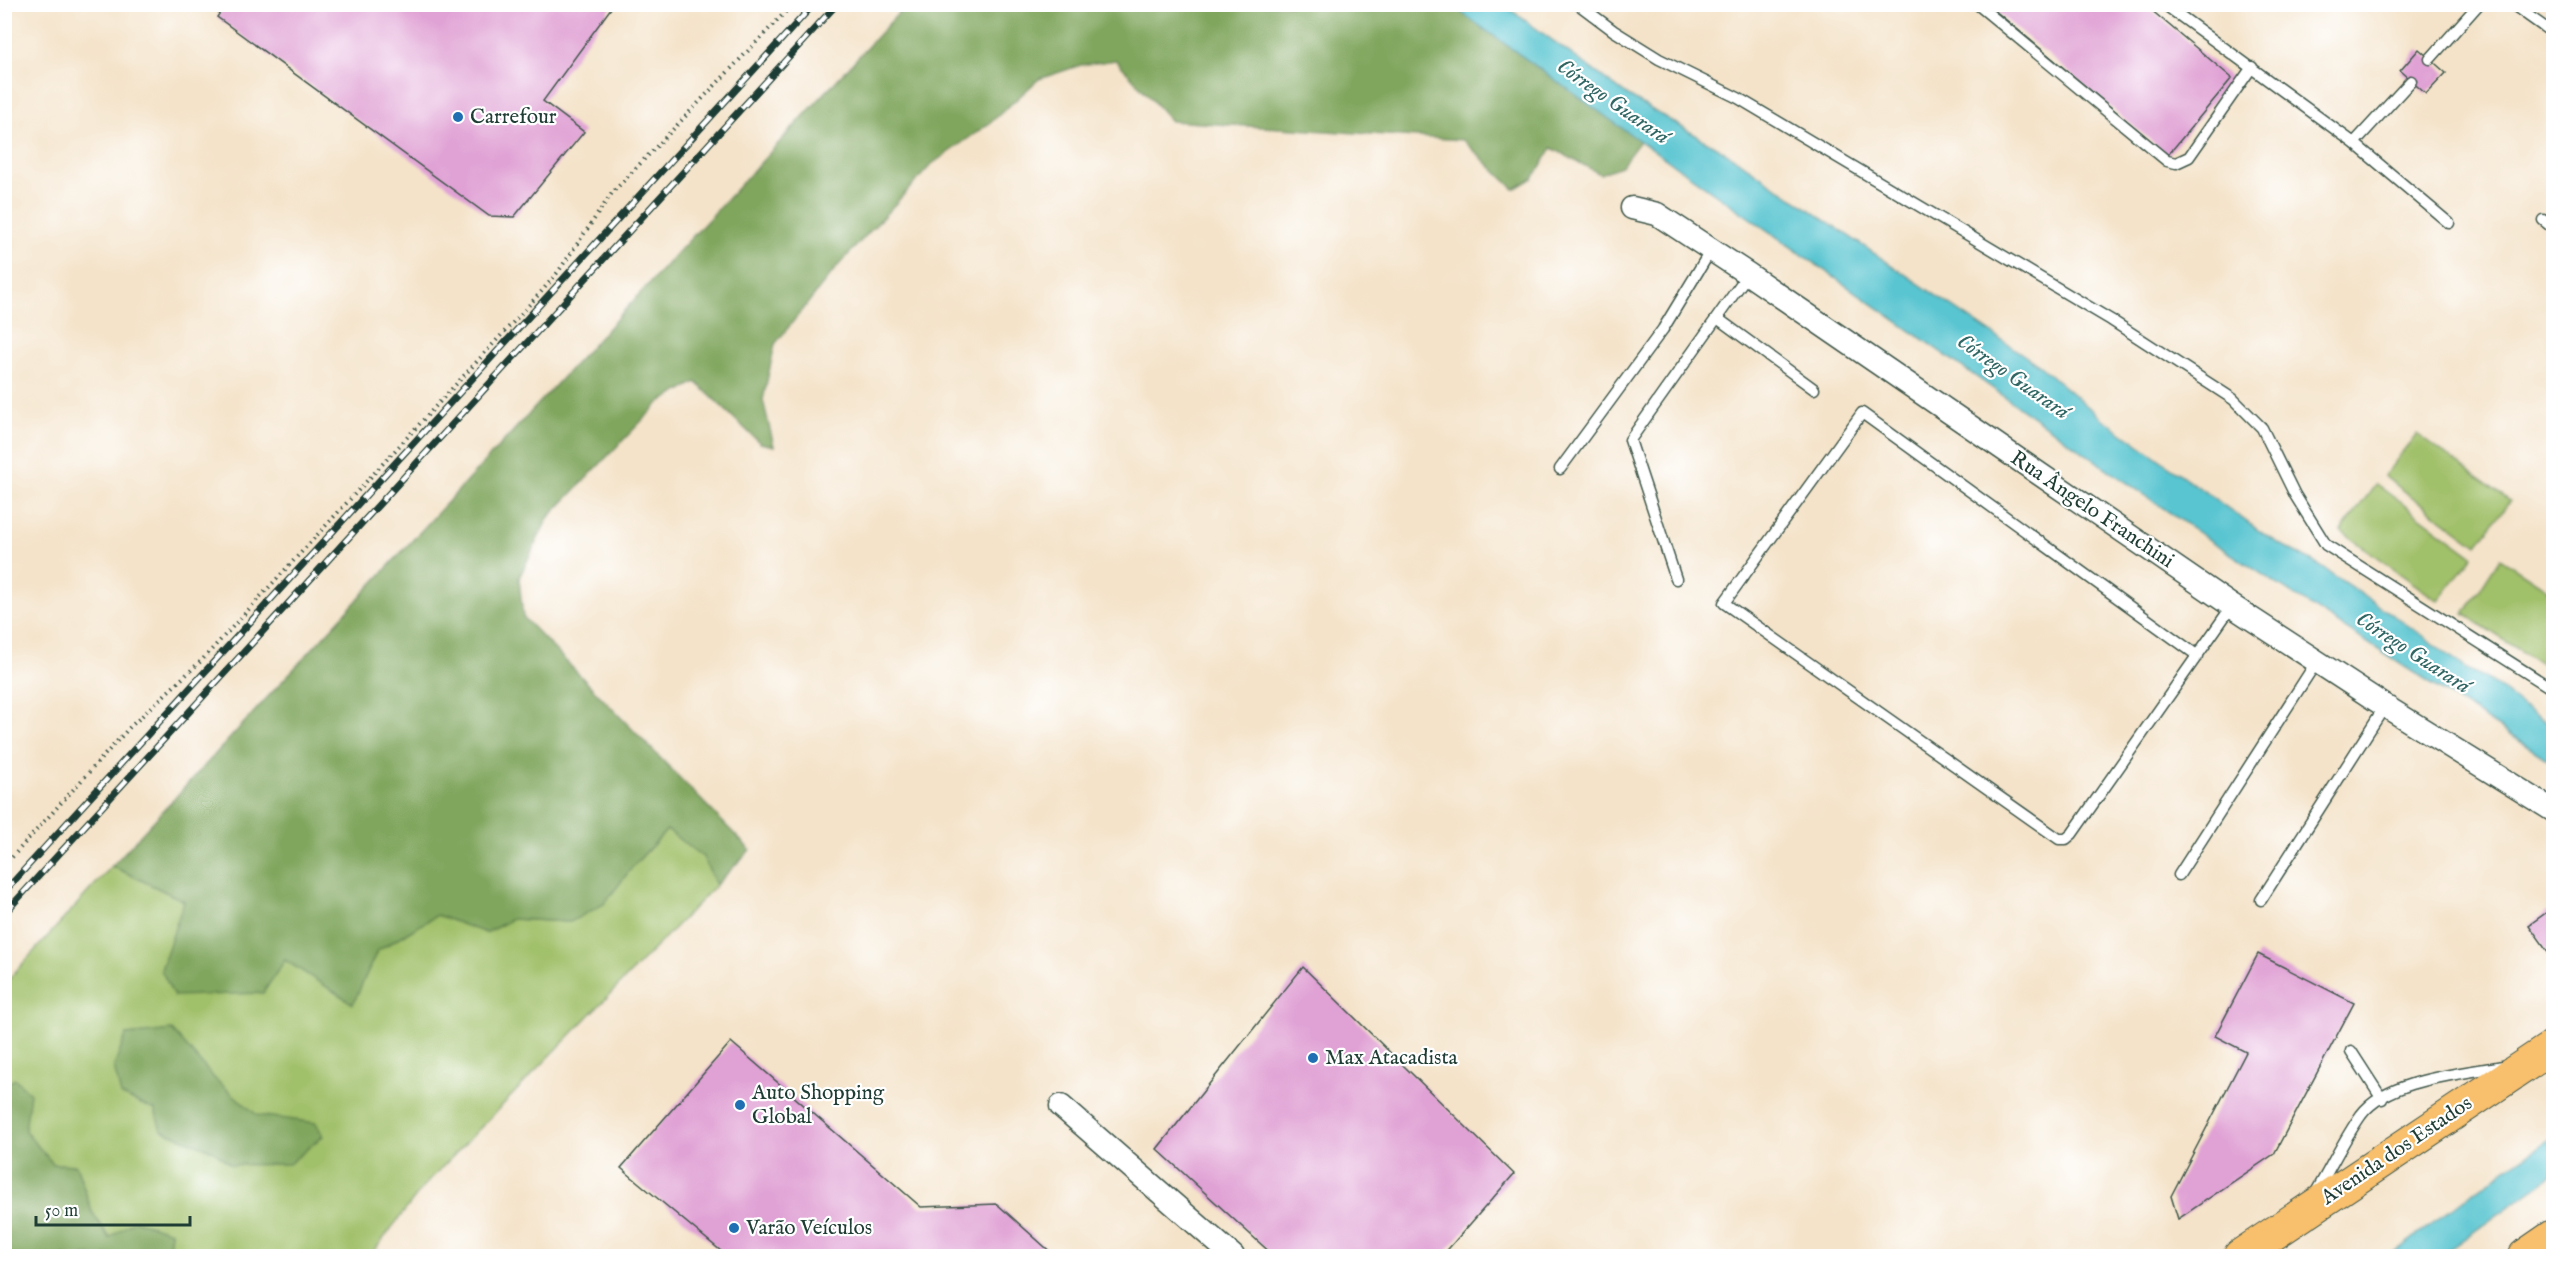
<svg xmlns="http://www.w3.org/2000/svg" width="2558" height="1261" font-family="'IM FELL English',serif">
<rect width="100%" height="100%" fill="#fff"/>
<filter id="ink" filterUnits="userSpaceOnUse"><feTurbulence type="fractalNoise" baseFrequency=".0167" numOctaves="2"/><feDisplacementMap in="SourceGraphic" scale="12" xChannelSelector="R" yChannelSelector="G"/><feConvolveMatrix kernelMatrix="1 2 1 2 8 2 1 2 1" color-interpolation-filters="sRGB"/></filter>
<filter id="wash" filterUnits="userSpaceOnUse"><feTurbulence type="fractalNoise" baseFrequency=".008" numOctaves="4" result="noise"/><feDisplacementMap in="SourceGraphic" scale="24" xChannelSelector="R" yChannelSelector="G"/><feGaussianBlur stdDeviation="1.35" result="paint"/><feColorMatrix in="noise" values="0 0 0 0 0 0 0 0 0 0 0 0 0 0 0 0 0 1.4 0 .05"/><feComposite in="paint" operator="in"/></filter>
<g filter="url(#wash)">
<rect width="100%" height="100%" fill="#f4e3c9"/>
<path fill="#a0c069" stroke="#607e4e" stroke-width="1.5" d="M2417 434 2510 501 2477 545 2384 476Z
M2376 484 2473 556 2438 601 2341 531Z
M2500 558 2553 593V672L2464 614Z
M667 830 703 857 716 885 424 1186 370 1256H168L171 1232 110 1238 92 1212 76 1165 53 1164 25 1131 15 1079 5 1085 4 984 112 866 185 901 161 970 285 960 353 1003 377 951 437 915 486 933 512 919 570 922 634 865Z"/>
<path fill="#80a65d" stroke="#507248" stroke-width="1.5" d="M906 5H1451L1640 141 1621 166 1600 174 1552 148 1533 178 1514 189 1463 140 1171 121 1116 60 1081 65 1039 79 990 123 932 164 836 268 775 344 763 400 774 446 760 443 696 382 660 402 548 518 519 578 523 617 750 850 716 885 703 857 667 830 634 865 604 904 570 922 512 919 486 933 437 915 377 951 353 1004 285 960 263 993 174 996 161 970 184 901 112 866Z
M172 1030 215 1079 257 1115 316 1123 323 1136 289 1164 231 1165 214 1151 161 1130 155 1110 121 1095 114 1067 126 1035Z
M15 1079 30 1093 25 1131 53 1164 76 1165 92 1212 109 1238 135 1220 171 1232 168 1256H5V1085Z"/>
<path fill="#59c5d0" stroke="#3c8182" stroke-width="1.5" d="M1451 5H1504L1630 97 1728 154 2040 366 2099 416 2268 537 2320 566 2425 637 2467 669 2492 682 2525 708 2553 726V763L2203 536 1640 141Z
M2553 1137V1175L2440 1256H2390L2467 1197Z"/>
<g id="blocks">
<path fill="#e0a1d4" d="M226 4H614L543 101 584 132 514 217 489 216 217 17Z
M1987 4H2144L2232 78 2168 155Z
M2419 49 2446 73 2426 94 2400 71Z
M2554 907V960L2529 925Z
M2258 954 2354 1003 2274 1154 2178 1219 2171 1196 2246 1052 2215 1036Z
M1303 967 1514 1174 1442 1256H1274L1157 1149Z
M731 1042 921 1207 997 1204 1055 1256H727L621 1168Z"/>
</g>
</g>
<g filter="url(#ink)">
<use href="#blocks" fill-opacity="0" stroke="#3f564a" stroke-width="1.5"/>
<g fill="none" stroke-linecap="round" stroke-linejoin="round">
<defs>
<path id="lane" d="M1578 4 1614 31 1659 59 1738 98 2111 320 2233 399 2262 428 2295 495 2326 545 2554 690
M1977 4 2167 161 2176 163 2189 157 2252 67
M2164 4 2354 143 2449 223
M2512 4 2554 34
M2430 59 2479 4
M2354 143 2411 81
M2543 220 2554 229
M1717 318 1814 389
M1560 469 1663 329 1711 250
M1676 579 1630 440 1748 274
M2198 656 1862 413 1724 603 2059 839H2066L2072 834 2232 606
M2179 875 2317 661
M2261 900 2385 706
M2351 1051 2382 1099
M2316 1192C2331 1167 2344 1139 2361 1115 2388 1079 2461 1074 2503 1066"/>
<path id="street" d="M1632 208 1657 214 1748 274 2232 606 2385 706 2554 811
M1061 1106 1233 1256"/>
<path id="highway" d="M2240 1256 2554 1046
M2525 1256 2554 1236"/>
</defs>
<use href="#lane" stroke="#3f564a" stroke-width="13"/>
<use href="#street" stroke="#3f564a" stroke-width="25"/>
<use href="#highway" stroke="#3f564a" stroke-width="35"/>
<path stroke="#3f564a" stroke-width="4" stroke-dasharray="1.5 4.5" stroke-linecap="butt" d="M4 866 129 728 202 660 541 292 558 272 612 193 793 4"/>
<use href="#lane" stroke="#fff" stroke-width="10"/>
<use href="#street" stroke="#fff" stroke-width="22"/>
<use href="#highway" stroke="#f8bf6c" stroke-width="33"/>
<defs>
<path id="rail" d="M4 892 814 4
M4 914 837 4"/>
</defs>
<use href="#rail" stroke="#1f3d34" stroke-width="7"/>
<use href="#rail" stroke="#fff" stroke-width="4.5" stroke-dasharray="14" stroke-linecap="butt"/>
</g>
</g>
<g fill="#1f6fb2" stroke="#fff" stroke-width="2">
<circle cx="458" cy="117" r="6"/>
<circle cx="1313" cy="1058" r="6"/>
<circle cx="740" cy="1105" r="6"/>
<circle cx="734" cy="1228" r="6"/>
</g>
<g text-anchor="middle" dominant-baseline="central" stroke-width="4.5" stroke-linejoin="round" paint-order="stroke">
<g font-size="21" fill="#1f3d34" stroke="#fff" text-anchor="start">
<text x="470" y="117">Carrefour</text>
<text x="1325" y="1058">Max Atacadista</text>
<text x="752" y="1093">Auto Shopping<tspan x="752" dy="24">Global</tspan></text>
<text x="746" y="1228">Varão Veículos</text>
</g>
<g font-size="21" fill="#1f3d34" stroke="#fff">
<text transform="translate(2092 510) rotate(34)">Rua Ângelo Franchini</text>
<text transform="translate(2397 1151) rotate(-34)">Avenida dos Estados</text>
</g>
<g font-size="22" font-style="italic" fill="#306663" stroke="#fff">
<text transform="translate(1613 102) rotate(35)">Córrego Guarará</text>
<text transform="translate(2013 377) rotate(35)">Córrego Guarará</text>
<text transform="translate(2413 653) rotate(33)">Córrego Guarará</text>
</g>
</g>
<rect width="2558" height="1261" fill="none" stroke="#fff" stroke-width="24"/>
<path d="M36 1216v9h154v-9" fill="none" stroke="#1f3d34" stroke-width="3"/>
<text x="45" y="1216" font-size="18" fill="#1f3d34" stroke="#ffffff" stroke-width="4.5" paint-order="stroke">50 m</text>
</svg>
